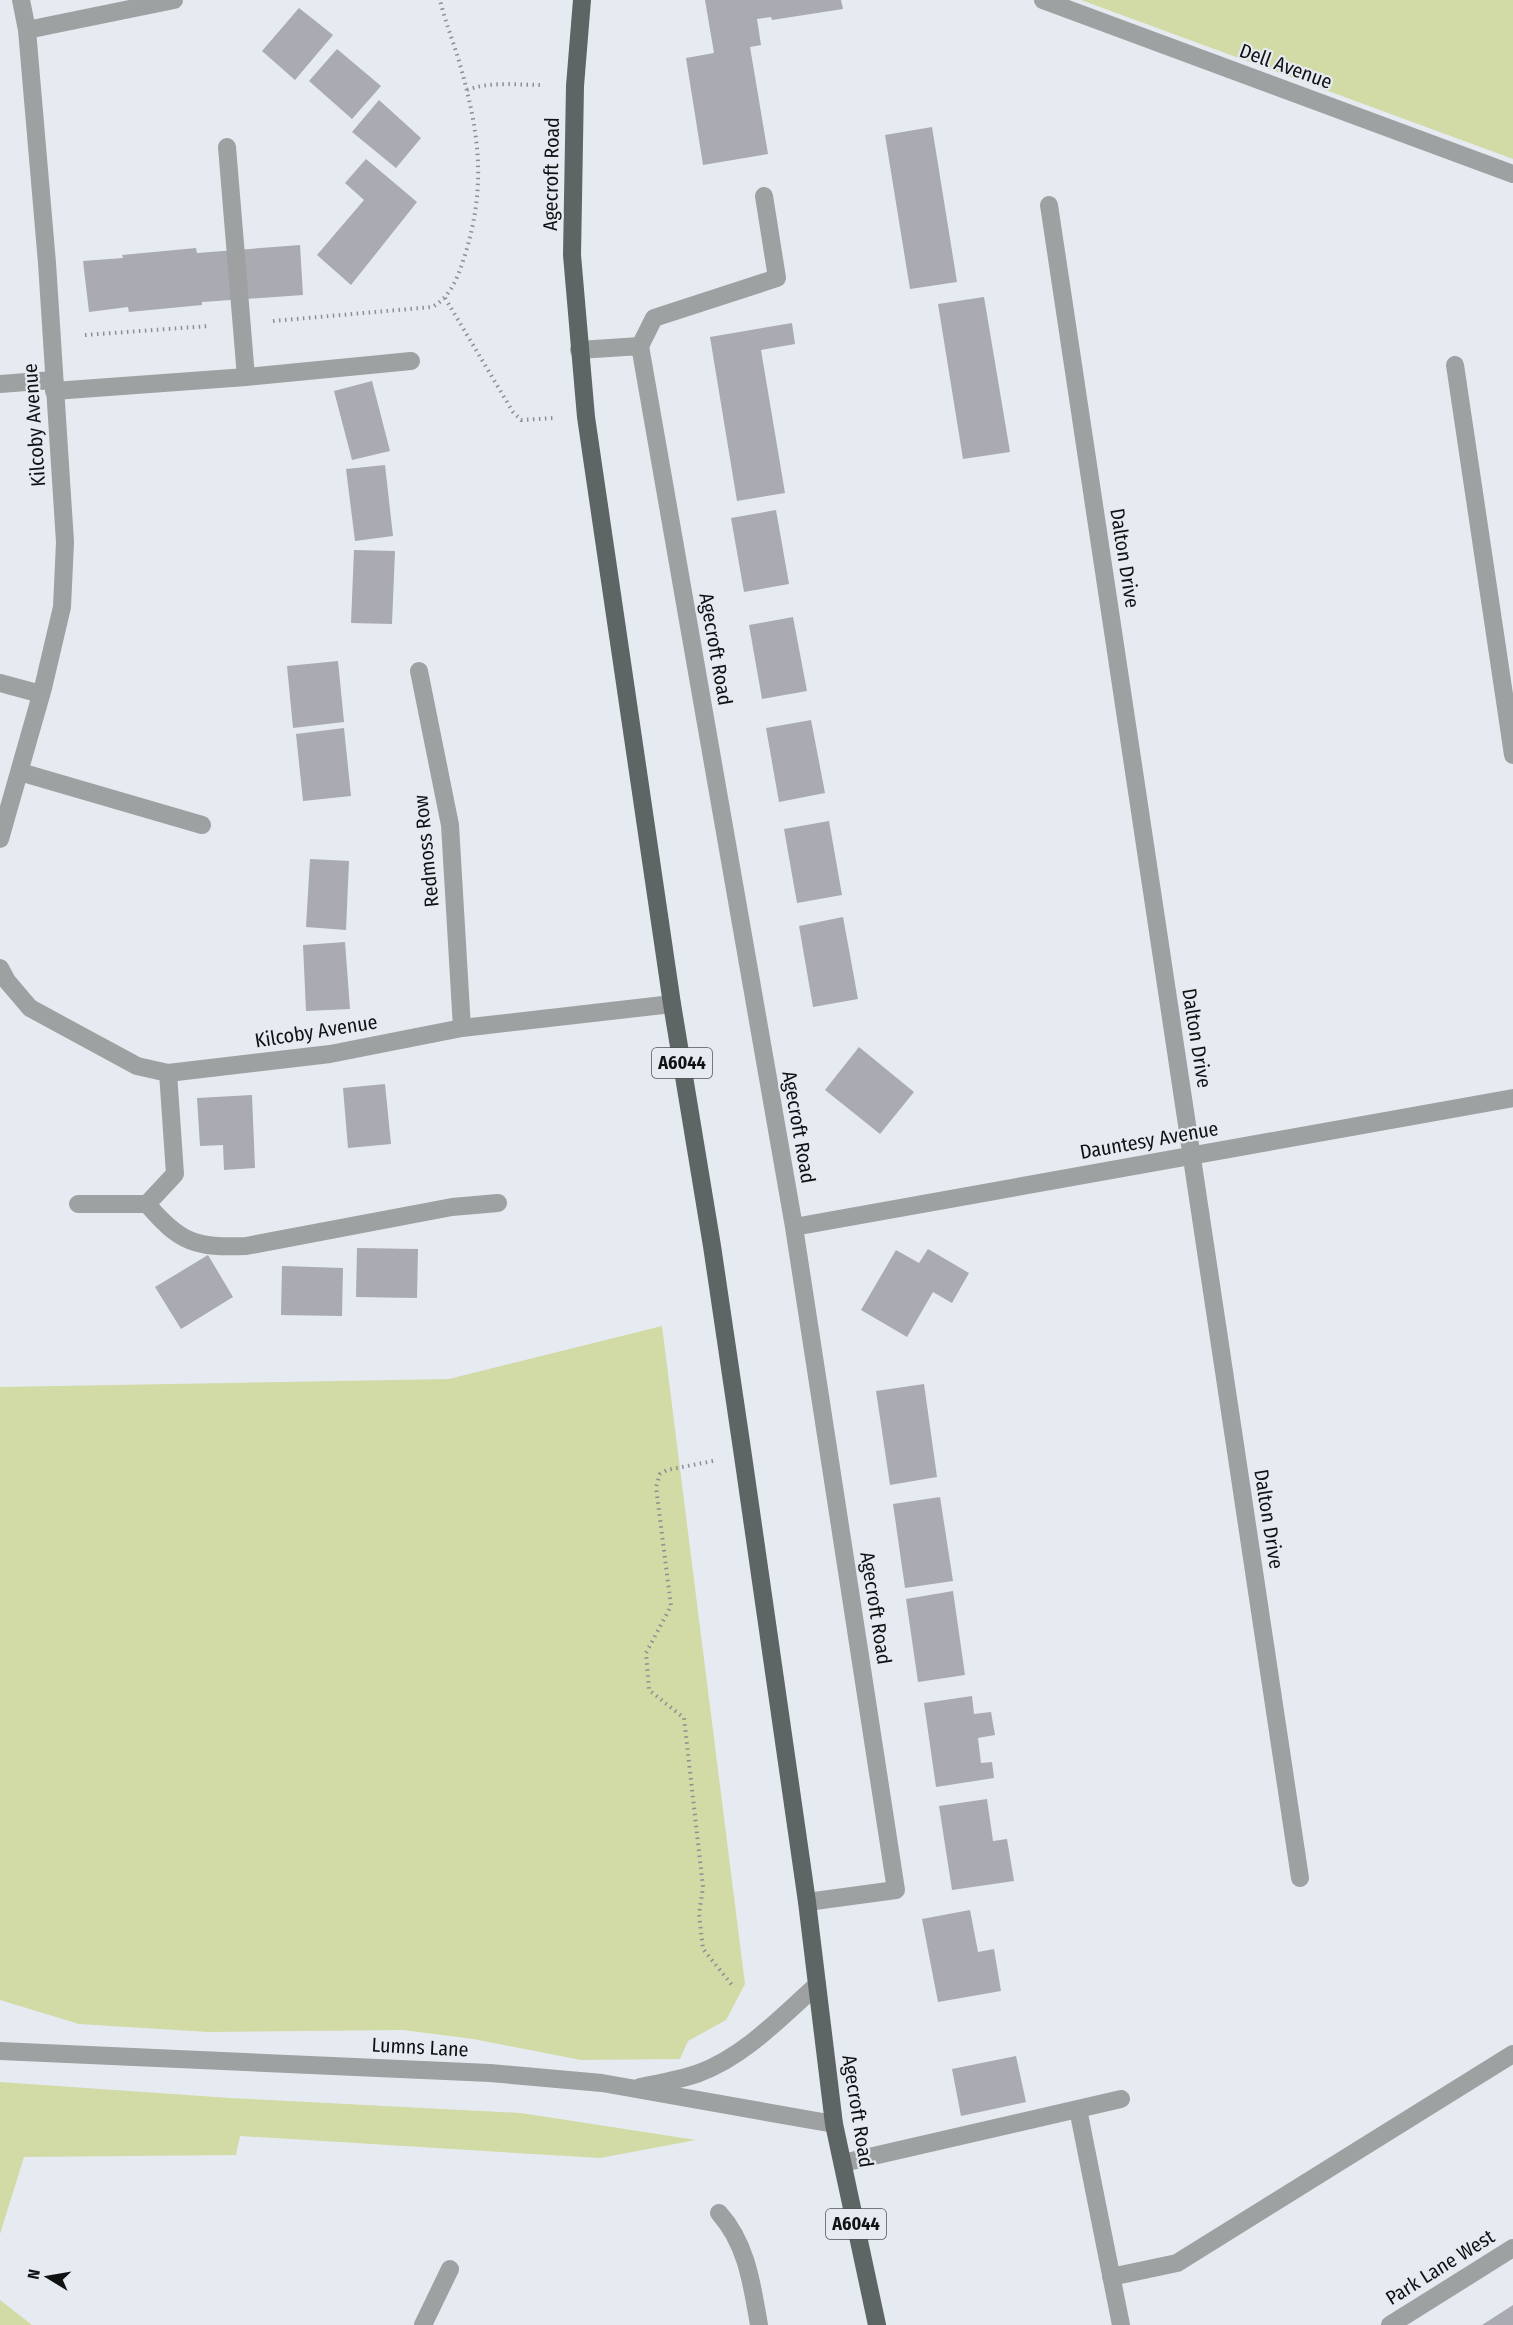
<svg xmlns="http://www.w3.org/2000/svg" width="1513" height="2325" font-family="'Fira Sans Condensed',sans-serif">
<rect width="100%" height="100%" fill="#e6ebf1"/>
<path fill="#d2daa6" d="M1081 0H1513V159Z
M662 1326 745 1984 726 2020 688 2041 680 2059 581 2060 473 2039 403 2030 208 2032 79 2024 0 2000V1387L449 1379Z
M0 2082 230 2098 521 2113 696 2140 600 2158 240 2136 236 2155 24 2157 0 2234Z
M0 2300 32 2325H0Z"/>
<path fill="#a9aab2" d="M705 0H841L843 9 772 20 771 17 757 19 761 45 750 47 768 154 703 165 686 58 714 53Z
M299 8 333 35 295 80 262 51Z
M337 49 381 86 352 119 309 81Z
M379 100 421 138 396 168 352 132Z
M932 127 957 282 910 289 885 135Z
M366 159 417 202 351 285 317 255 364 200 345 183Z
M300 245 303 295 202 302V305L129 312 128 307 89 312 83 261 123 258 122 255 196 248 197 253Z
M984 297 1010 452 963 459 938 304Z
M792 323 795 344 761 350 785 493 737 501 710 337Z
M372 381 390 451 352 460 334 391Z
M385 465 393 536 355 541 346 469Z
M776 510 789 584 744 592 731 518Z
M354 550 395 551 392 624 351 623Z
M793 617 807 691 762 699 749 625Z
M338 661 344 722 293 728 287 666Z
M811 720 825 793 779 802 766 728Z
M344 728 351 796 303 801 296 734Z
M829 821 842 895 797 903 784 829Z
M310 859 349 861 346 930 306 927Z
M843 917 858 999 813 1007 799 926Z
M345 942 350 1009 306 1011 303 945Z
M859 1047 914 1092 880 1134 825 1090Z
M385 1084 391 1144 348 1148 343 1088Z
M252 1095 255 1168 224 1170 223 1145 200 1146 197 1098Z
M357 1248 418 1249 417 1298 356 1297Z
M928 1249 969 1273 952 1303 933 1292 907 1337 861 1310 896 1250 919 1263Z
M208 1255 233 1297 181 1329 155 1287Z
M282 1266 343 1268 342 1316 281 1315Z
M924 1384 937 1477 890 1485 876 1391Z
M940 1497 953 1581 905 1588 893 1504Z
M953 1591 965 1675 918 1682 906 1599Z
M972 1696 974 1714 991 1712 995 1735 978 1738 981 1763 992 1762 994 1778 936 1787 924 1703Z
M987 1799 993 1841 1007 1839 1014 1881 952 1890 939 1806Z
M970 1910 978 1952 994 1949 1001 1991 938 2002 922 1919Z
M1016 2056 1026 2102 961 2116 952 2069Z
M1513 2305V2325H1482Z"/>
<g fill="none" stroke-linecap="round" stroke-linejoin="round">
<path stroke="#8c8f93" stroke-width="4" stroke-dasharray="1.5 4.5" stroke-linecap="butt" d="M467 90C491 81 518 85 543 85
M445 298 513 412 521 420 553 418
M273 321 432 307C452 296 458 276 465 255 487 183 479 132 459 61 453 41 445 21 440 0
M85 335 209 326
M713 1461 667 1470 660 1474 656 1487 671 1606 646 1653 649 1690 684 1718 703 1887 699 1914 703 1949 732 1985"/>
<path stroke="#9da1a1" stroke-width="18" d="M227 147 246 377
M640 346 654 318 777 278 764 196
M54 391 246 377 411 361
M0 683 41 694
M20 772 202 825
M147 1204C180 1243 196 1248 246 1246L452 1207 498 1203
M1078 2109 1121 2325
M843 2163 1121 2099
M719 2213C747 2244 752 2285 759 2325
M1111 2277 1177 2263 1513 2054"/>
<path stroke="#9da1a1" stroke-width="18" d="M1043 0 1513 174
M27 30 174 0
M1049 205 1300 1878
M579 350 640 346 794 1227 896 1890 807 1902
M1455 365 1513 755
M0 384 53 380
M419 671 450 825 462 1028
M0 839 43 688 62 607 65 542 47 263 27 30 21 0
M0 968 7 981 30 1008 137 1066 168 1073 330 1054 462 1028 672 1004
M78 1204H147L175 1174 168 1073
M794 1227 1513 1098
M0 2051 490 2073 602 2083 834 2124
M640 2087C659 2083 680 2080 699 2073 745 2056 781 2017 817 1985
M423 2325 450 2269
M1390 2325 1513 2248"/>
<path stroke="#5e6565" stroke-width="18" d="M582 0 575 86 572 255 586 417 672 1004 712 1246 743 1456 807 1902 834 2124 877 2325"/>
</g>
<g text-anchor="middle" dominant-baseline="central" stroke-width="4.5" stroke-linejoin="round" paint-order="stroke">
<g fill="#e6ebf1" stroke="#515356" stroke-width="1.5">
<rect x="652" y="1048" width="60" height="30" rx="4.5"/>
<rect x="826" y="2209" width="60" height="30" rx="4.5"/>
</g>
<g font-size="18" font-weight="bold" fill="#111214">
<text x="682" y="1063">A6044</text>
<text x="856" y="2224">A6044</text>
</g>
<g font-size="20" fill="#111214" stroke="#e6ebf1">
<text transform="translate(1286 66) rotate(20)">Dell Avenue</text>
<text transform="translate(551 174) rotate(-89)">Agecroft Road</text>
<text transform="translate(34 425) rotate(-94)">Kilcoby Avenue</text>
<text transform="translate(1125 558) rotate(81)">Dalton Drive</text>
<text transform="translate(716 649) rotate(80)">Agecroft Road</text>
<text transform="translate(426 851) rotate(-96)">Redmoss Row</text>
<text transform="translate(316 1031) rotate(-9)">Kilcoby Avenue</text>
<text transform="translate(1197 1038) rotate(81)">Dalton Drive</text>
<text transform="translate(799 1127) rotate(80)">Agecroft Road</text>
<text transform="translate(1149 1140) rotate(-10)">Dauntesy Avenue</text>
<text transform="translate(1269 1519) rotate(81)">Dalton Drive</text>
<text transform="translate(876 1608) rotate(81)">Agecroft Road</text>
<text transform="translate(420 2047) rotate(3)">Lumns Lane</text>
<text transform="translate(858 2111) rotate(81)">Agecroft Road</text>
<text transform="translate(1440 2267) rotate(-32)">Park Lane West</text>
</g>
</g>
<g transform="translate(48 2277) rotate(281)" stroke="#e6ebf1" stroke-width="4.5" paint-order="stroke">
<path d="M0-4.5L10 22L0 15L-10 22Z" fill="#111214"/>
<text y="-9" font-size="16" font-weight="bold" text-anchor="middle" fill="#111214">N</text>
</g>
</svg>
